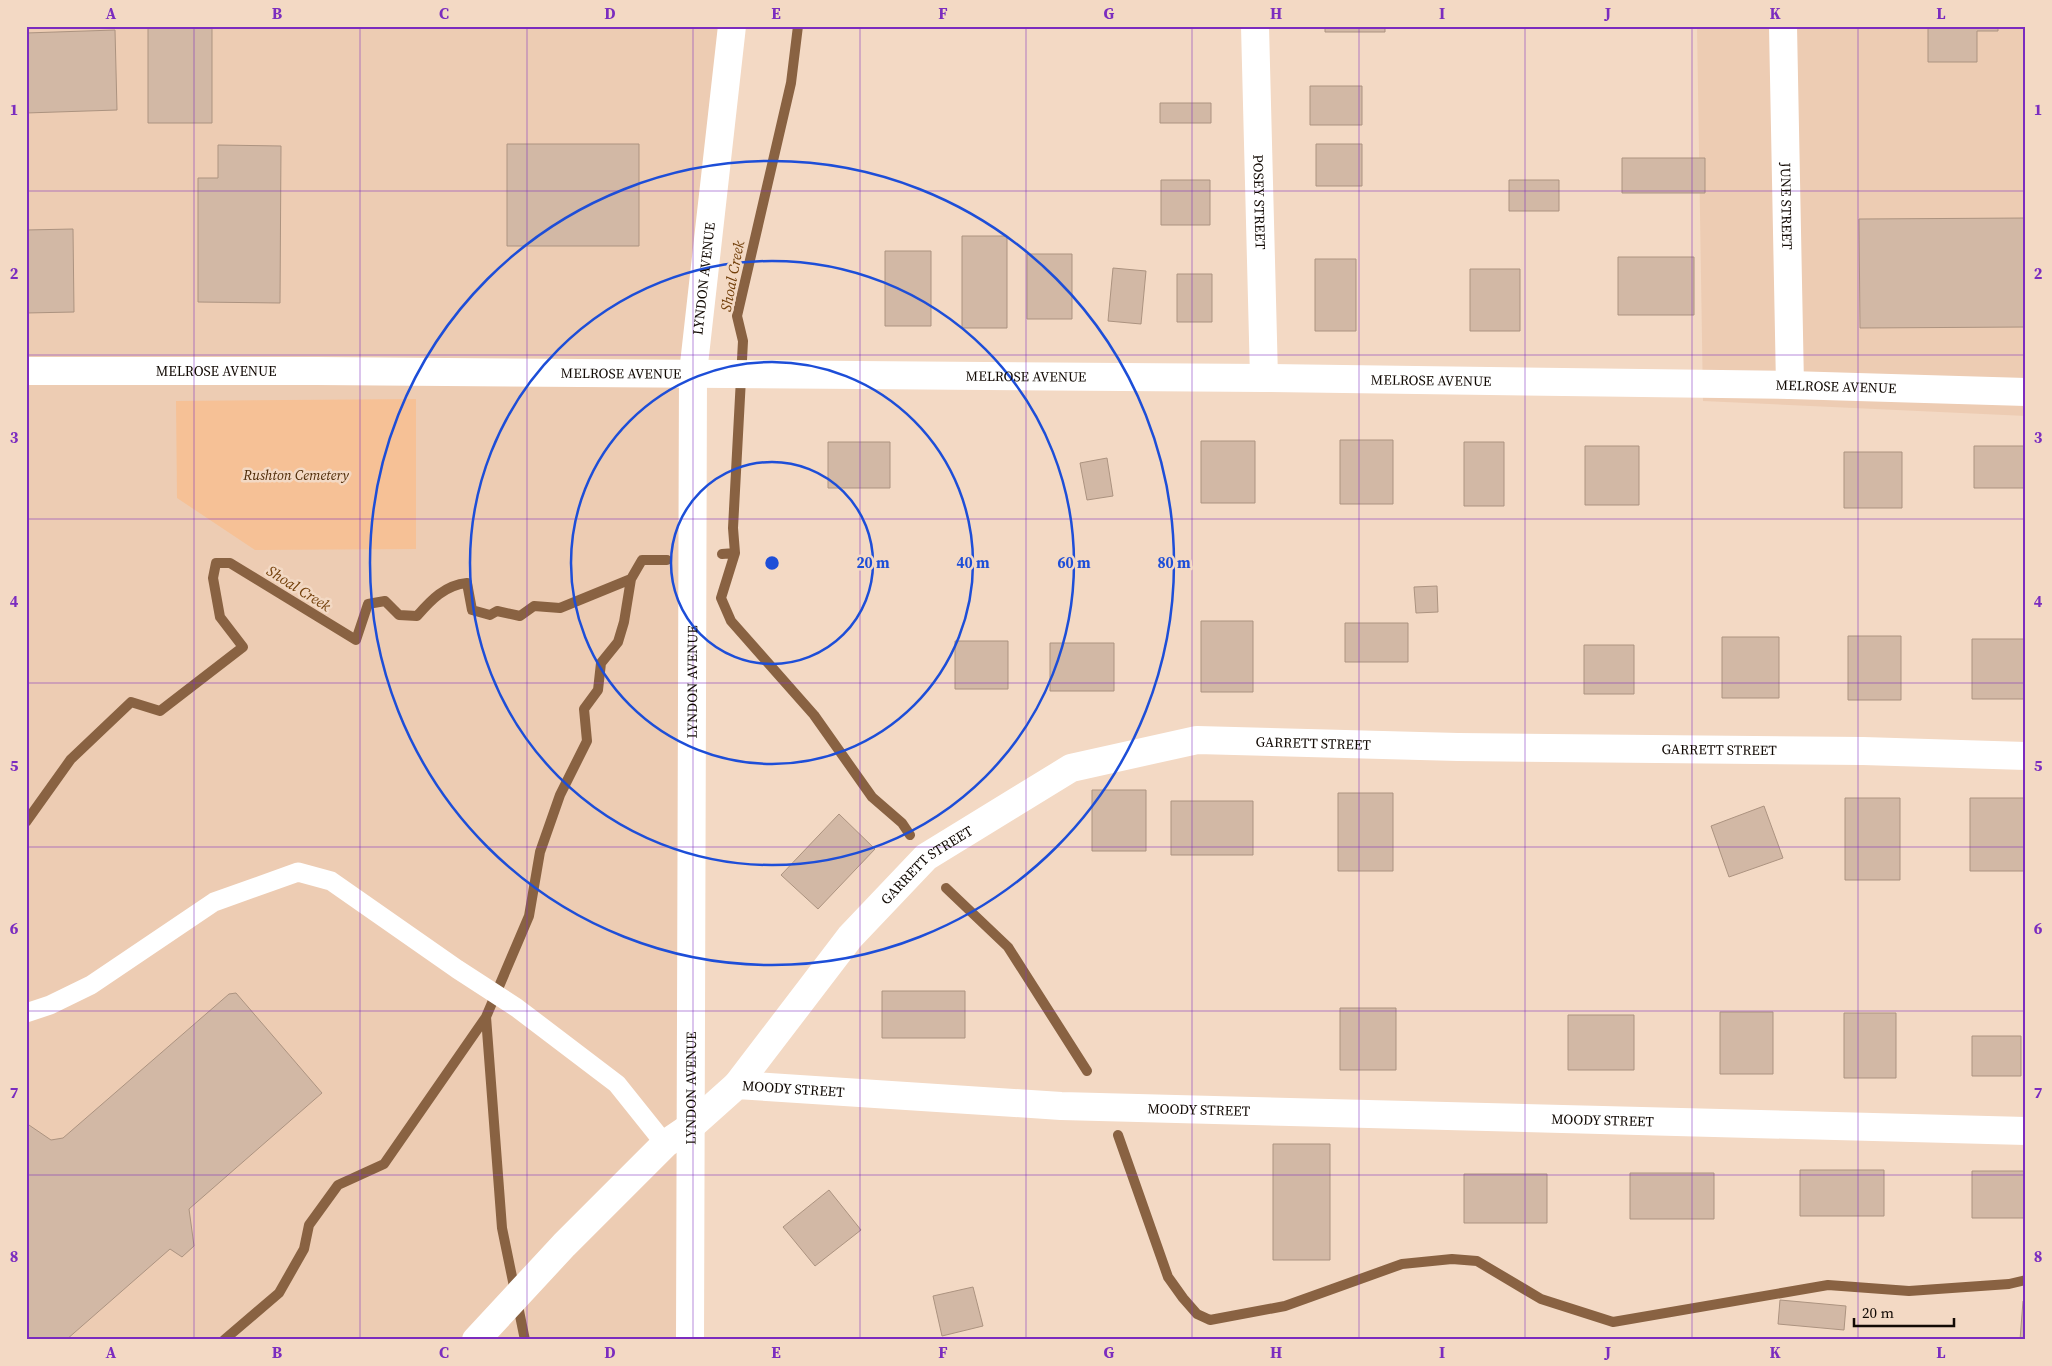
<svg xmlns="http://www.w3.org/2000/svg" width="2052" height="1366" font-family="'Source Serif 4',serif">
<rect width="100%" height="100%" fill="#f3d9c4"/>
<path fill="#edccb3" d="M26 26H731L700 388 679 1340H26Z
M1697 26H2026V416L1703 401Z"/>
<path fill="#f6c196" d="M416 399V549L255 550 177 498 176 401Z"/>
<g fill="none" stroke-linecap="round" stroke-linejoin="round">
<path stroke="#896242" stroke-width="10" d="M798 26 791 83 737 316 743 341 733 528 735 553 721 598 731 621 814 715 872 797 902 823 910 835
M722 554 735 553
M26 822 71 759 131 702 160 711 243 647 220 617 213 578 216 563H230L356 640 368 604 385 601 399 615 417 616C431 600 445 585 467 583L472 610 490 615 497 611 520 616 534 606 560 608 631 579 642 560H667
M946 888 1008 947 1087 1071
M486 1017 502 1228 525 1340
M1118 1135 1168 1277 1183 1298 1197 1314 1210 1320 1285 1306 1402 1264 1452 1259 1477 1261 1541 1299 1613 1322 1828 1285 1909 1291 2009 1284 2026 1280
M224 1340 279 1293 304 1249 309 1225 338 1185 384 1164 486 1017 529 916 540 852 560 795 587 741 584 709 598 690 601 663 618 642 624 622 631 579"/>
</g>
<path fill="#d2b8a5" stroke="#ac9380" d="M148 26H212V123H148Z
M1325 26H1385V32H1325Z
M1928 26H1998V31H1977V62H1928Z
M115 30 117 110 26 113V33Z
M1310 86H1362V125H1310Z
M1160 103H1211V123H1160Z
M507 144H639V246H507Z
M1316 144H1362V186H1316Z
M218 145 281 146 280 303 198 302V178H218Z
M1622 158H1705V193H1622Z
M1161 180H1210V225H1161Z
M1509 180H1559V211H1509Z
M2026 218V327L1860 328 1859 219Z
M73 229 74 312 26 313V230Z
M962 236H1007V328H962Z
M885 251H931V326H885Z
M1027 254H1072V319H1027Z
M1618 257H1694V315H1618Z
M1315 259H1356V331H1315Z
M1113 268 1146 271 1141 324 1108 321Z
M1470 269H1520V331H1470Z
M1177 274H1212V322H1177Z
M1340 440H1393V504H1340Z
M1201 441H1255V503H1201Z
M828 442H890V488H828Z
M1464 442H1504V506H1464Z
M1585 446H1639V505H1585Z
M1974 446H2024V488H1974Z
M1844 452H1902V508H1844Z
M1107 458 1113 496 1087 500 1080 463Z
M1437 586 1438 612 1416 613 1414 587Z
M1201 621H1253V692H1201Z
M1345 623H1408V662H1345Z
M1848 636H1901V700H1848Z
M1722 637H1779V698H1722Z
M1972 639H2026V699H1972Z
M955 641H1008V689H955Z
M1050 643H1114V691H1050Z
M1584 645H1634V694H1584Z
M1092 790H1146V851H1092Z
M1338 793H1393V871H1338Z
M1845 798H1900V880H1845Z
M1970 798H2024V871H1970Z
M1171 801H1253V855H1171Z
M1764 806 1783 858 1729 877 1711 826Z
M839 814 875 849 818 909 781 875Z
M882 991H965V1038H882Z
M236 993 322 1093 189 1209 194 1246 182 1257 170 1249 66 1340H26V1123L51 1140 63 1138 229 994Z
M1340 1008H1396V1070H1340Z
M1720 1012H1773V1074H1720Z
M1844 1013H1896V1078H1844Z
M1568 1015H1634V1070H1568Z
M1972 1036H2021V1076H1972Z
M1273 1144H1330V1260H1273Z
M1800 1170H1884V1216H1800Z
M1972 1171H2026V1218H1972Z
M1630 1173H1714V1219H1630Z
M1464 1174H1547V1223H1464Z
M829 1190 861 1230 815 1266 783 1227Z
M973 1287 983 1326 942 1336 933 1296Z
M1780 1300 1846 1306 1844 1330 1778 1324Z
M2023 1301H2026V1340H2020Z"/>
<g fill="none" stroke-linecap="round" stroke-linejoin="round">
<path stroke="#fff" stroke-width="19" d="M26 1013 50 1005 91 985 214 902 298 872 331 881 457 969 517 1008 617 1084 665 1144"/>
<g stroke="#fff" stroke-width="28">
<path id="s1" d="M1255 26 1264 378"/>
<path id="s2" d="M1783 26 1790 385"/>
<path id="s3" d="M26 371H317L1264 378 1790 385 2026 392"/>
<path id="s4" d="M737 1085 850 937 926 857 1071 768 1197 740 1458 747 1863 751 2026 756"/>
<path id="s5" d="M476 1340 564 1245 665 1144 690 1127 737 1085 1061 1106 2026 1131"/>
<path id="s6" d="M690 1340 693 373 732 26"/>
</g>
</g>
<path fill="none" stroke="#7b2cbf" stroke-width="1" stroke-opacity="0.55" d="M194 26V1340M360 26V1340M527 26V1340M693 26V1340M860 26V1340M1026 26V1340M1192 26V1340M1359 26V1340M1525 26V1340M1692 26V1340M1858 26V1340M26 191H2026M26 355H2026M26 519H2026M26 683H2026M26 847H2026M26 1011H2026M26 1175H2026"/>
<g fill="none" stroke="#1d4ed8" stroke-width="2.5">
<circle cx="772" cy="563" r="101"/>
<circle cx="772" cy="563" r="201"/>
<circle cx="772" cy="563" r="302"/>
<circle cx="772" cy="563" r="402"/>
</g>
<g text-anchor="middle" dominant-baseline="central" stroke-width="5" stroke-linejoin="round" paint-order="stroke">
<g font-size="14" fill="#120a04" stroke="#f3d9c4">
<text stroke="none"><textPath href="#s1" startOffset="176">POSEY STREET</textPath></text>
<text stroke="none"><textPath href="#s2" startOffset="180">JUNE STREET</textPath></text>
<text stroke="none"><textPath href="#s6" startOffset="1062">LYNDON AVENUE</textPath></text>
<text stroke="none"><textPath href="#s3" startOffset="190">MELROSE AVENUE</textPath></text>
<text stroke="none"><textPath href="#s3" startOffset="595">MELROSE AVENUE</textPath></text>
<text stroke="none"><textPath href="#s3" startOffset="1000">MELROSE AVENUE</textPath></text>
<text stroke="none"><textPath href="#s3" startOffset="1405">MELROSE AVENUE</textPath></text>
<text stroke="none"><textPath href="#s3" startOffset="1810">MELROSE AVENUE</textPath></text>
<text stroke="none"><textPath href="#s6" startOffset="658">LYNDON AVENUE</textPath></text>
<text stroke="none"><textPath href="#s4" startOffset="712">GARRETT STREET</textPath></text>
<text stroke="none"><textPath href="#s4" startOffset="1118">GARRETT STREET</textPath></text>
<text stroke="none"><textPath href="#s4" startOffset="292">GARRETT STREET</textPath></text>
<text stroke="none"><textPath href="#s6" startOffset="252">LYNDON AVENUE</textPath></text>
<text stroke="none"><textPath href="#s5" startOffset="422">MOODY STREET</textPath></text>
<text stroke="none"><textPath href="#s5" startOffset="828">MOODY STREET</textPath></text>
<text stroke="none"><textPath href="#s5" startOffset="1232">MOODY STREET</textPath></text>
</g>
<g font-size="14" font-style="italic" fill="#4d2a06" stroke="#f3d9c4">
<text x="296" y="475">Rushton Cemetery</text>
</g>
<g font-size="15" font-style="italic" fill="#73400b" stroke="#f3d9c4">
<text transform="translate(732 276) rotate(-79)">Shoal Creek</text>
<text transform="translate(299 588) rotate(32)">Shoal Creek</text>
</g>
</g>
<circle cx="772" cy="563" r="8" fill="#1d4ed8" stroke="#f3d9c4" stroke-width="2.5"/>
<g font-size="15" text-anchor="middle" font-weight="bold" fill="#1d4ed8" stroke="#f3d9c4" stroke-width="5" stroke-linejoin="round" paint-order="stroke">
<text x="873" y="568">20 m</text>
<text x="973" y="568">40 m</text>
<text x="1074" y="568">60 m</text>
<text x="1174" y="568">80 m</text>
</g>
<rect width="2052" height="1366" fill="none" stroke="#f3d9c4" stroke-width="55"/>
<path d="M1854 1318v8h100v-8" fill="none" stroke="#120a04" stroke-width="2.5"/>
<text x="1862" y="1318" font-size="15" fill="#120a04" stroke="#f3d9c4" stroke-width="4" paint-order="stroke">20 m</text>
<rect x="28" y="28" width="1996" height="1310" fill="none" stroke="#7b2cbf" stroke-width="2"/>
<g font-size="16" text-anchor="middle" font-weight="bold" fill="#7b2cbf">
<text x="111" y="19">A</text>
<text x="277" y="19">B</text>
<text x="444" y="19">C</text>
<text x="610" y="19">D</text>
<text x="776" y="19">E</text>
<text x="943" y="19">F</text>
<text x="1109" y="19">G</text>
<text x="1276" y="19">H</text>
<text x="1442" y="19">I</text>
<text x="1608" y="19">J</text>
<text x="1775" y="19">K</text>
<text x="1941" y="19">L</text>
<text x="14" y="115">1</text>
<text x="2038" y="115">1</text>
<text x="14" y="279">2</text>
<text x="2038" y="279">2</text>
<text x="14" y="443">3</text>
<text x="2038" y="443">3</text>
<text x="14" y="607">4</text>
<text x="2038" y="607">4</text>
<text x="14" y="771">5</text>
<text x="2038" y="771">5</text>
<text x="14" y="934">6</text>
<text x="2038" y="934">6</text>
<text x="14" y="1098">7</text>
<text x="2038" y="1098">7</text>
<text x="14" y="1262">8</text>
<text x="2038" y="1262">8</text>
<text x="111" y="1358">A</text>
<text x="277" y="1358">B</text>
<text x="444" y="1358">C</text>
<text x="610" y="1358">D</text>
<text x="776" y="1358">E</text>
<text x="943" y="1358">F</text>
<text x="1109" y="1358">G</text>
<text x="1276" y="1358">H</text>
<text x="1442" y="1358">I</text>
<text x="1608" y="1358">J</text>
<text x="1775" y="1358">K</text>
<text x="1941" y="1358">L</text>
</g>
</svg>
